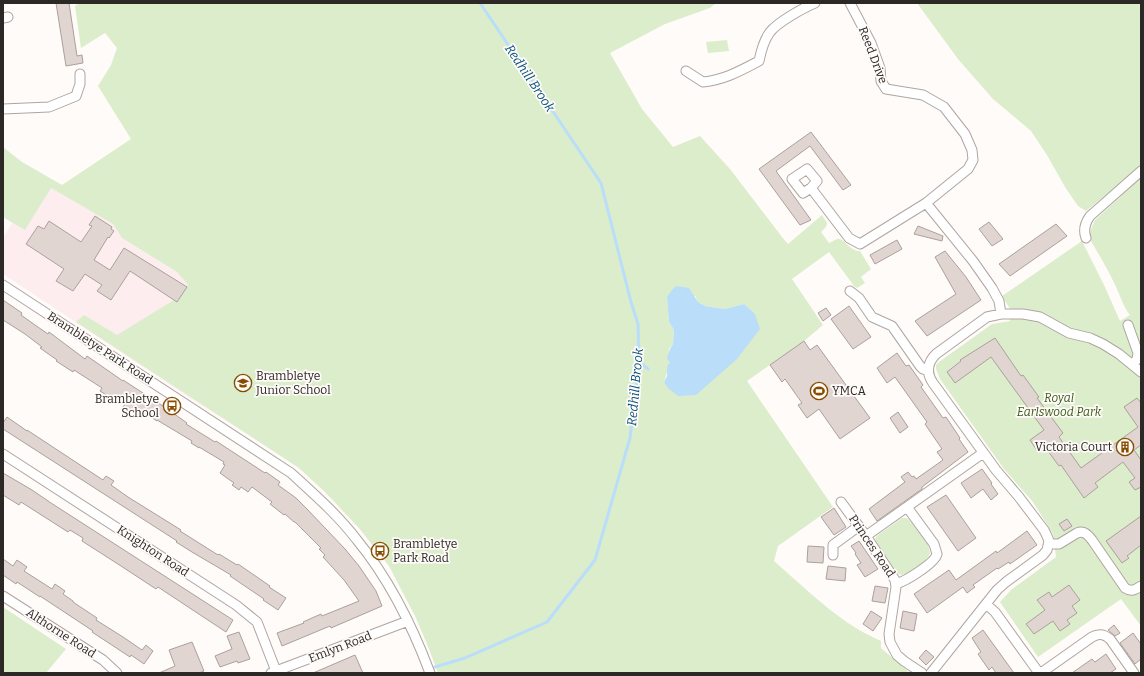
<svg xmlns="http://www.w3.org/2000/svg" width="1144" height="676" font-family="Bitter,serif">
<rect width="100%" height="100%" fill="#fffbf9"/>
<path fill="#fdedef" d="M51 188 113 224 122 238 177 272 201 300 302 369 415 616 389 566 359 528 325 492 299 468 260 442 187 396 3 274V238L12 223 3 217Z"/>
<path fill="#dbedcb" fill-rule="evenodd" d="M78 3H716L710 8 665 24 610 53 642 109 673 147 700 136 730 169 782 237 788 244 822 215 827 223 826 227 821 232 829 243C832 242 835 239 838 239 845 238 849 251 860 251L871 269 861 277 865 283 857 288 854 286 829 252 792 279 823 325 804 341 747 381 833 507 778 546 774 561C798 582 822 605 848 623 858 630 870 636 881 641V648L910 673H438L427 644 415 616 389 566 359 528 325 492 299 468 76 322 84 315 117 335 174 300 178 301 188 285 177 272 122 238 113 224 51 188 25 230 3 217V147L22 162 62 185 131 139 98 86 111 65 117 48 105 33 81 48 75 6 78 4ZM695 296 698 302 705 306 725 309 744 304 665 383 664 382 670 363 669 349 673 344 674 330 669 322 667 297Z
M917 3H1141V166L1086 211 1078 206 1065 187 1047 155 1031 131 993 99 958 59Z
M727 40 729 51 708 53 706 42Z
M1141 178V626L1121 599 1038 657 1000 602 1011 590 1056 557 1053 534 1033 502 1004 469 940 379 936 369V365L939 362 992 324 1010 321 1012 312 1002 296 1082 241 1104 285 1120 321 1130 315C1124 308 1121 298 1117 289 1109 271 1098 253 1088 236L1095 220Z
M902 518H906L908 519 914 525 928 544 930 553C928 560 909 574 901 575L897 573 876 543 875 538 878 535Z
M3 607 66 649 46 673H3Z"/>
<path fill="#baddfa" d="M676 286 689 288 698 302 705 306 725 309 744 304 755 314 760 329 737 359 696 395 678 396 668 388 664 382C665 380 666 378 667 376 668 371 665 367 670 363L667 358 670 349 673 344 674 330 669 322 667 297 672 290Z"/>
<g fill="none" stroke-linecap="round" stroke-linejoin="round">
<path stroke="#baddfa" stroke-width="3" d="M639 362 648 369
M435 667 465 658 547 622 595 560 630 438 639 362 638 324 631 302 601 183 480 3"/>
</g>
<path fill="#e0d5d0" stroke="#aba09b" d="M56 3H69L77 56 82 55 83 63 66 66Z
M811 132 851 185 843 190 810 146 776 171 811 220 800 225 759 169Z
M95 216 112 227 111 229 114 231 109 238 108 237 94 260 110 270 124 248 187 287 177 302 130 271 111 300 97 291 102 285 85 274 73 291 56 281 64 269 26 244 38 226 44 229 49 221 81 242 92 226 89 225Z
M989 222 1003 239 992 246 979 229Z
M1056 224 1067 236 1010 276 999 264Z
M918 226 943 236 942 241 914 234Z
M897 240 902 249 875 264 870 255Z
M945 251 966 277 981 300 927 336 915 321 956 294 935 257Z
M3 300 22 313 21 315 35 325 48 334 49 332 85 359 87 356 123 381V380L166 408 187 423 186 424 215 442 216 441 265 473 266 472 280 482 278 485 296 498 307 509 345 549 359 566 376 591 382 606 331 628 330 626 282 646 277 633 304 623 303 622 321 614 322 616 359 601 344 580 323 557 325 555 319 549 321 548 295 522H294L285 514 284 515 270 504 272 502 252 487 248 492 241 487 239 490 232 485 234 483 220 473 225 465 223 464 224 462 199 447V448L191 443 192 441 157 420V421L145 413 142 416 133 409 131 412 123 407 125 404 110 394 108 396 100 391 102 388 74 370 73 372 56 361 57 360 40 348 42 347 25 334 3 320Z
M849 306 871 337 853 349 831 319Z
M826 308 831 315 823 321 818 313Z
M995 338 1021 376 1023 375 1039 397 1037 398 1063 433 1059 437 1081 468 1138 427 1124 407 1137 398 1141 403V445L1134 450 1141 460V487L1135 490 1129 482 1135 478 1123 462 1095 483 1098 487 1084 498 1061 465 1059 466 1045 447 1038 452 1030 440 1044 430 991 357 955 383 947 372 961 361 960 360Z
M804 341 810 350 817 345 870 418 840 439 819 409 807 418 798 405 802 403 785 379 782 382 770 365Z
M897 353 906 366 909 365 923 385 921 387 943 418 946 417 960 438 959 439 968 452 922 487V489L877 521 869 509 905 482 901 477 908 472 912 477 914 476 916 479 943 460 937 452 942 449 925 424 927 422 895 377 887 383 877 368Z
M898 412 908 427 900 433 890 418Z
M7 417 27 431V430L103 480 106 476 114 481 111 485 128 497 181 530 180 531 218 555 219 554 237 565 238 564 270 586 269 587 286 598 278 610 263 600 264 599 230 576 231 575 192 552 176 542 177 541 3 429V423Z
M982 469 992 483 991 484 998 494 991 500 983 489 971 498 961 483Z
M3 473 32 490 51 503 233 620 226 632 158 587 156 589 121 566 82 541 83 538 70 530 68 532 21 502 19 505 3 495Z
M946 495 976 538 958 551 927 507Z
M834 508 846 527 834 535 821 517Z
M1141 516V545L1127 556 1129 558 1122 563 1106 541Z
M1067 519 1072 526 1064 531 1059 524Z
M1027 531 1037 545 1010 564 1009 562 998 569 997 568 973 585 975 587 967 593 963 587 927 613 914 594 949 570 956 580 996 551 997 553Z
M859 541 878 569 865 577 857 565 861 563 855 554 856 553 851 546Z
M808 546 824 547 823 563 807 562Z
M3 559 13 566 17 560 27 567 24 571 52 589 55 584 65 591 63 594 73 601V602L97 618 96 620 123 637 142 650 146 645 153 651 144 664 131 655 130 657 92 632 93 631 40 596V597L17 582 16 584 3 575Z
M828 566 846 568 845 581 826 579Z
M1069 585 1080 600 1072 606 1077 613 1067 620 1070 624 1060 631 1053 621 1034 634 1026 624 1045 610 1037 600 1049 592 1052 597Z
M875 586 888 588 885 603 872 601Z
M871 611 882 618 873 631 863 624Z
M903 611 917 614 914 631 900 628Z
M1114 625 1120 633 1115 636 1108 630Z
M983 630 1014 673H996L992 667 989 670 978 654 981 652 972 638Z
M239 632 250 659 238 663 237 661 220 667 215 656 232 649 227 636Z
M1133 633 1141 644V659L1135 664 1120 643Z
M192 642 204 671 199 673H159L175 666 169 650Z
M926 650 934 657 926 665 919 658Z
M1106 654 1116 669 1110 673H1072L1092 659 1095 662Z
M355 655 363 673H313Z"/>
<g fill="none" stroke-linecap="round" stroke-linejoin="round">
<defs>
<path id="street" d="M3 18 8 17
M686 71 703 82C724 80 740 71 759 61 761 51 764 40 770 32 778 22 803 8 815 3
M3 109 49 107 76 96 80 84V74
M811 188 817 181 807 169 792 179 803 193 811 188 849 238 860 244 926 203 968 169 973 160 972 150 965 134 944 107 923 95 886 89 881 81 880 68 871 43 850 3
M926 203 973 261 992 288 999 301 1001 314
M1086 238C1083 230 1085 223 1090 216L1141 171
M3 285 291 473C314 494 338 515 357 540 390 580 412 625 430 673
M850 291 859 298 872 317 892 326 920 366 923 369 928 370
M1128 325 1138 353 1137 359 1133 365
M3 454 236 605 257 622 276 671
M841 502 866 536 895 580 896 587 889 634 890 642 897 655 904 661 922 673
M866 536 983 453
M1049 544H1059L1077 533C1084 530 1088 535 1092 540L1125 588C1131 592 1135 590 1141 586
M833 555V545L859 526
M896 584C906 581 935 563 937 554L934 544 907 507
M3 596 103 660 117 673
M986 604 995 612 1039 673
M271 673 408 621
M931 673 997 590 1006 582 1043 555 1047 550 1049 541 1047 536 1044 530 1019 497 996 470 933 383C926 373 927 363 936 354L987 317 1001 314H1023L1040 317 1069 333 1090 338 1103 344 1119 354 1141 372
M1041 673 1092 637C1099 633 1104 634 1110 639L1134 673"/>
</defs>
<use href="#street" stroke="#afa5a0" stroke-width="11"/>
<use href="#street" stroke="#fff" stroke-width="9"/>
</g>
<defs>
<symbol id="school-ring" viewBox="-11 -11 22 22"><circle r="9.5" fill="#fffbf9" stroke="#864d01" stroke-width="1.5"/><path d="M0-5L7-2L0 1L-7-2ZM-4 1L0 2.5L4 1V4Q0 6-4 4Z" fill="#864d01"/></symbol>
<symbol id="stadium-ring" viewBox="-11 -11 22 22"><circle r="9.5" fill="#fffbf9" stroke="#864d01" stroke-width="1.5"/><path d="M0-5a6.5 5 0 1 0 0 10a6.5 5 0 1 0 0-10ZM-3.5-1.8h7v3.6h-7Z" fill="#864d01"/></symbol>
<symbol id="bus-ring" viewBox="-11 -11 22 22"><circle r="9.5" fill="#fffbf9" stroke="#864d01" stroke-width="1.5"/><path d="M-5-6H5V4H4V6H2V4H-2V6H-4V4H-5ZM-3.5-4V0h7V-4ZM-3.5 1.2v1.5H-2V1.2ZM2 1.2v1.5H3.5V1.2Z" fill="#864d01"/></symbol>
<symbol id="building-ring" viewBox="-11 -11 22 22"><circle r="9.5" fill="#fffbf9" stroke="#864d01" stroke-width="1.5"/><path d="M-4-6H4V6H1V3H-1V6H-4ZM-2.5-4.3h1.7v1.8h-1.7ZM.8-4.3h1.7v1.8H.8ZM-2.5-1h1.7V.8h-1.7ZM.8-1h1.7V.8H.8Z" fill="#864d01"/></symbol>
</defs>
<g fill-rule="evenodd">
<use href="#school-ring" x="233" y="373" width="20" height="20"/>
<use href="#stadium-ring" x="809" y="381" width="20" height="20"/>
<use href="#bus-ring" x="162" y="396" width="20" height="20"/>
<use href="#building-ring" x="1115" y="437" width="20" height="20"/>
<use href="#bus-ring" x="370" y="541" width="20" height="20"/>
</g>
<g text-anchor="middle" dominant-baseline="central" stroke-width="3.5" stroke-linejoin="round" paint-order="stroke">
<g font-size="12" fill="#2c2826" stroke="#fffbf9">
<text transform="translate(873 55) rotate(69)">Reed Drive</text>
<text transform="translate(100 348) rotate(33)">Brambletye Park Road</text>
<text transform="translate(872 546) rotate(56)">Princes Road</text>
<text transform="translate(153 551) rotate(33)">Knighton Road</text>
<text transform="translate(61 633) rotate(33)">Althorne Road</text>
<text transform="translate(340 647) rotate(-21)">Emlyn Road</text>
</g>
<g font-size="12" fill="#2c2826" stroke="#fffbf9" text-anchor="start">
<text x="256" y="376">Brambletye<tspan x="256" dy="14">Junior School</tspan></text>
<text x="832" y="391">YMCA</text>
<text x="159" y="399" text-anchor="end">Brambletye<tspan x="159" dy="14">School</tspan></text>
<text x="1112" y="447" text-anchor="end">Victoria Court</text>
<text x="393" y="544">Brambletye<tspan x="393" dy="14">Park Road</tspan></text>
</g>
<g font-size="12" font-style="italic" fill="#3c5a18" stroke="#fffbf9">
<text x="1059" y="398">Royal<tspan x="1059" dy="14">Earlswood Park</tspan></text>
</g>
<g font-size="13" font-style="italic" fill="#05527e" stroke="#fffbf9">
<text transform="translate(530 78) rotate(56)">Redhill Brook</text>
<text transform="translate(635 387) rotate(-85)">Redhill Brook</text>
</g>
</g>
<rect width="1144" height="676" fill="none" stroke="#2c2826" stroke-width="8"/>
</svg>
